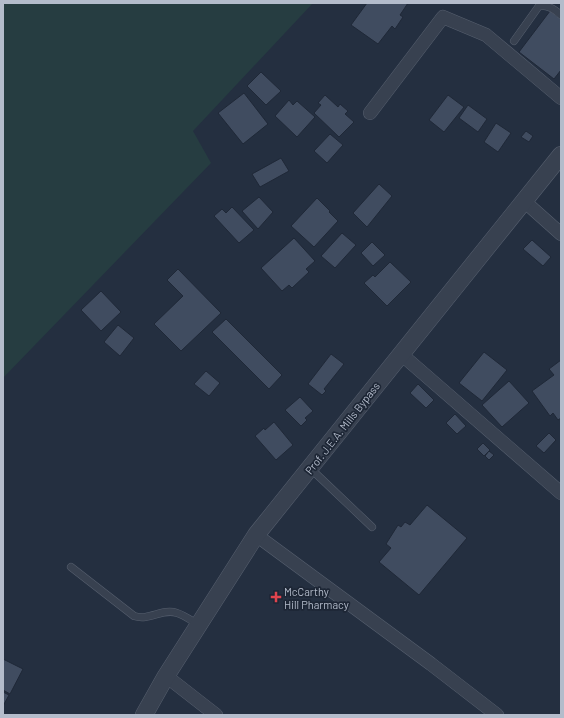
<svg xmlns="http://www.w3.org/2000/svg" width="564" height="718" font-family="Barlow,sans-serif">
<rect width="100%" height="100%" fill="#242f40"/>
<path fill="#263d41" d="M3 3H313L193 131 211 163 3 378Z"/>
<path fill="#404c60" stroke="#1f2837" d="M367 3H408L400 15 403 17 395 29 392 26 378 44 351 25Z
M550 11 561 19V70L554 79 519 52Z
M261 72 281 91 266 105 247 86Z
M244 93 268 124 243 144 218 113Z
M325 95 338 107 340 104 348 111 345 114 354 122 339 137 314 113 321 105 318 103Z
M448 95 464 107 444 132 429 120Z
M289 100 293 105 297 101 315 117 297 137 275 116Z
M468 105 487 119 478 132 459 118Z
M496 123 511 133 498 152 484 142Z
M526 131 533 136 529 142 521 137Z
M330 134 343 145 327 163 314 151Z
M281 158 289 171 260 187 252 174Z
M379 184 392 196 367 227 353 213Z
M259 197 273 212 258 229 242 211Z
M317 198 330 211 329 212 338 221 314 247 291 226Z
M232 207 254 230 239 243 214 216 222 209 226 213Z
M342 233 356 245 335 268 321 256Z
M294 238 315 261 306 269 309 272 292 288 289 285 282 291 261 268Z
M532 240 551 257 543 266 523 249Z
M372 242 385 255 373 266 361 253Z
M390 262 411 282 387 306 364 283 373 275 375 277Z
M178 269 221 313 181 351 154 324 183 296 167 280Z
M101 291 121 312 101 331 81 310Z
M226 319 282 375 269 389 212 332Z
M118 325 134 338 120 356 104 342Z
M484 352 507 370 482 401 459 383Z
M331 354 344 364 324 389 326 391 322 395 308 384Z
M561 360V418L558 420 553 413 550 416 532 391 554 375 549 369Z
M206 371 220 383 209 396 194 384Z
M509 381 529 403 502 427 482 405Z
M418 384 434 400 426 408 410 393Z
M300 397 313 411 305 418 307 420 301 426 285 410Z
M455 414 466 426 457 434 446 423Z
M274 422 293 445 276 460 255 436 264 428 265 430Z
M549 433 556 440 544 453 536 446Z
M483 443 490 450 484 456 477 449Z
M489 451 494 455 489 460 485 456Z
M427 505 467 538 419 595 379 562 391 548 386 544 398 525 401 527 405 522 410 525Z
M3 659 23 669 10 694 3 690Z
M3 692 9 695 3 706Z"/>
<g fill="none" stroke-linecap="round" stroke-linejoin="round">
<defs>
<path id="service" d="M514 41 539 6C548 5 554 9 561 15
M311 469 372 527
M71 567 134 616C150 621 162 608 177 613 184 615 192 621 199 625"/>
<path id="minor" d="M370 113 443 17 486 35 561 98
M524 201 561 234
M401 354 561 493
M256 535 431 664 497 715
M166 676 216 715"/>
<path id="tertiary" d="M144 715 166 676 256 535 561 155"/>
</defs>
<use href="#service" stroke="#565f6e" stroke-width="8"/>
<use href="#minor" stroke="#565f6e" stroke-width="14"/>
<use href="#tertiary" stroke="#565f6e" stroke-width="18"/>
<use href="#service" stroke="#384150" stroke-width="7"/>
<use href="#minor" stroke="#384150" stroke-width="13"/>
<use href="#tertiary" stroke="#384150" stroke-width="17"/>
</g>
<path fill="#e0444e" stroke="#1d2635" stroke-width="1.5" d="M274 591h4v4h4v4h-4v4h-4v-4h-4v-4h4z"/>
<g text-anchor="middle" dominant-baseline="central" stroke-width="3.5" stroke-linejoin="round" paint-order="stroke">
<g font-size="11" fill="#b4bccb" stroke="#1d2635">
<text transform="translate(342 428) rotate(-52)">Prof. J.E.A. Mills Bypass</text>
</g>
<g font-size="11" fill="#b4bccb" stroke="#1d2635" text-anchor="start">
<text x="284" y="591">McCarthy<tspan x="284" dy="13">Hill Pharmacy</tspan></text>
</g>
</g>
<rect width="564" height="718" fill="none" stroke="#b4bccb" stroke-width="8"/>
</svg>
